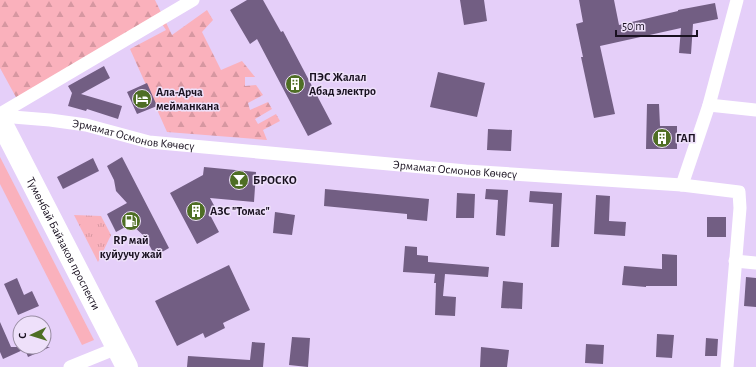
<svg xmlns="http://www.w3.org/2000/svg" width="756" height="367" font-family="'Alegreya Sans',sans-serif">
<defs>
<pattern id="grass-tufts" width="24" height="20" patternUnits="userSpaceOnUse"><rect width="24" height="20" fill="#fab1bc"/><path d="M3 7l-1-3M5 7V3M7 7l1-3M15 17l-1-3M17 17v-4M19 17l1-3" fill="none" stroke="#d697a1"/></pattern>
<pattern id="forest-firs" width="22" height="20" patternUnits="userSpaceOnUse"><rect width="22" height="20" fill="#fab1bc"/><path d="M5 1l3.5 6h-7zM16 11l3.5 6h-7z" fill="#d697a1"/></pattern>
</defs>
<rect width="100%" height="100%" fill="#e5cff9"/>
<path fill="url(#grass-tufts)" d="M74 215 101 216 111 235 98 262Z"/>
<path fill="url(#forest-firs)" d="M0 0H155L172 35 207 10 213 20 202 32 221 70 242 61 255 77H245V86L256 85 263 95 248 103 250 110 268 102 272 109 255 119 258 124 276 114 280 121 263 130 267 140 167 132 130 49 166 30 156 15 17 99 0 68Z"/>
<path fill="#fab1bc" d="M0 157 94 340 82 345 0 184Z"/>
<path fill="#725e83" d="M247 0H263L281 32 283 31 332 124 308 136 257 39 250 44 230 10Z
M460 0H484L487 21 464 25Z
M579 0H614L619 25 678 11V10L715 3 718 19 693 24 691 54 679 53 681 28 600 46 615 114 594 118 581 57H583L576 24 583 22Z
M104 66 110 78 81 94 122 106 118 119 87 109 86 111 68 106 72 93 68 86Z
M438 72 485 83 477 117 430 107Z
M147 83 157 106 137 114 127 92Z
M647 104H659L660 126H677V149H646Z
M488 129 512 130 511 151 487 150Z
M122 157 169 248 155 256 145 237 131 224 116 232 107 214 127 203 116 191 114 180 107 166Z
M93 158 99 171 63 189 57 177Z
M204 167 256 172 254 202 210 198 216 209 209 213 219 232 197 244 170 193 203 175Z
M325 189 429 199 427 221 407 219V214L324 206Z
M486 189 508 190 505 236 496 235 498 200 485 199Z
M530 191 562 193 559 247H551L553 204 529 202Z
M457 193 475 194 474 218H456Z
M596 195 610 196 609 221 626 222 625 236 594 234Z
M275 212 295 215 292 235 273 233Z
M707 217H726V237H707Z
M405 246 417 247V255L428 256V262L489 267 488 277 445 274 443 296 456 297 455 316 435 315 436 283H434L435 274 403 272Z
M662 254 677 255V286H646V287L622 285 624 266 662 269Z
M229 265 250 310 223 323 225 328 205 338 203 333 177 346 155 301Z
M746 277 756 278V307L744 306Z
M17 278 24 295 32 291 39 306 18 315 4 284Z
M503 281 523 283 522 309 501 308Z
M0 322 11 347H50L28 357 25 349 3 359 0 352Z
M657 334 674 335 672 358 656 357Z
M292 337 310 338 308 367 289 365Z
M706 338 718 339 717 356H705Z
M252 342 265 343 263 367H187L188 356 250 360Z
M586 344 604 345 603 364 585 363Z
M481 347 509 350 507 367H480Z"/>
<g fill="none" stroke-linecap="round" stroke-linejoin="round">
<g stroke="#fff" stroke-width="13">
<path d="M709 105 756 110"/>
<path d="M0 114 193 0"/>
<path id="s1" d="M0 116 50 120 86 125 149 142 466 171 682 185 739 192 740 208 727 367"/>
<path d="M682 185 709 105 737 0"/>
<path d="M735 261 756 263"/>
<path d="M70 367 117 348"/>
</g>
<path stroke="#fff" stroke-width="22" id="s2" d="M0 120 127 367"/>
</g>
<defs>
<symbol id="building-disc" viewBox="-11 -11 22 22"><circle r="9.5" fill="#4e6e24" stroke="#eee0fa"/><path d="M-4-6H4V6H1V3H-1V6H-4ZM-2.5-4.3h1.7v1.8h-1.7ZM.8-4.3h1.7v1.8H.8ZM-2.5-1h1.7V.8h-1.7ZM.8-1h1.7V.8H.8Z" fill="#fff"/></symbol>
<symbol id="hotel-disc" viewBox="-11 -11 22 22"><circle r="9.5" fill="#4e6e24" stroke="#eee0fa"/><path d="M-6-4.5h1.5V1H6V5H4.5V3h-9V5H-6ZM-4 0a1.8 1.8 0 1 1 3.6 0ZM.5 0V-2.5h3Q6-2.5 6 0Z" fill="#fff"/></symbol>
<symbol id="bar-disc" viewBox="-11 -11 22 22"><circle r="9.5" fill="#4e6e24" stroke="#eee0fa"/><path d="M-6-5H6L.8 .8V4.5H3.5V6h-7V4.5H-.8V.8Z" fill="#fff"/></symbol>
<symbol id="fuel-disc" viewBox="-11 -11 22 22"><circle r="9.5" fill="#4e6e24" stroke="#eee0fa"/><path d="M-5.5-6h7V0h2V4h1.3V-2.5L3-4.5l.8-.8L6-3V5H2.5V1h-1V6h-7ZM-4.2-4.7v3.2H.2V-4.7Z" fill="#fff"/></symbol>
</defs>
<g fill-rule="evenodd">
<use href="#building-disc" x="284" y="73" width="22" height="22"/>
<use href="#hotel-disc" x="131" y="88" width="22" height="22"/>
<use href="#building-disc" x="651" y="127" width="22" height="22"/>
<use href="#bar-disc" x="228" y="169" width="22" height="22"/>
<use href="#building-disc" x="185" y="200" width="22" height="22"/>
<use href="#fuel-disc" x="120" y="210" width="22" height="22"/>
</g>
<g text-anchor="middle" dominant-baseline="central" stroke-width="3" stroke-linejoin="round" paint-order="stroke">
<g font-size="12" font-weight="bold" fill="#191120" stroke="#eee0fa" text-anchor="start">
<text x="309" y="77">ПЭС Жалал<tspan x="309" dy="14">Абад электро</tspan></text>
<text x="156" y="92">Ала-Арча<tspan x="156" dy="14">мейманкана</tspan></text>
<text x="676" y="138">ГАП</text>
<text x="253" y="180">БРОСКО</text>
<text x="210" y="211">АЗС "Томас"</text>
<text x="131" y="240" text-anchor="middle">RP май<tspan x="131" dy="14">куйуучу жай</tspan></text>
</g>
<g font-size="12" fill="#191120" stroke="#eee0fa">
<text stroke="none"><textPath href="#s1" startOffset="135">Эрмамат Осмонов Көчөсү</textPath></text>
<text stroke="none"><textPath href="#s1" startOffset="459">Эрмамат Осмонов Көчөсү</textPath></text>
<text stroke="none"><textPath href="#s2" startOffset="139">Түмөнбай Байзаков проспекти</textPath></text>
</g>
</g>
<g transform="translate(32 335) rotate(266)"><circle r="19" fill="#eee0fa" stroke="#998da3"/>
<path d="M0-3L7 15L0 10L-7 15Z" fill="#4e6e24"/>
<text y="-6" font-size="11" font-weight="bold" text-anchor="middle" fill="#191120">С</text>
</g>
<path d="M616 30v6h81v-6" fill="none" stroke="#191120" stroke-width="2"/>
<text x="622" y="30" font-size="12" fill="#191120" stroke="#eee0fa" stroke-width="3" paint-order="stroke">50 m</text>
</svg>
